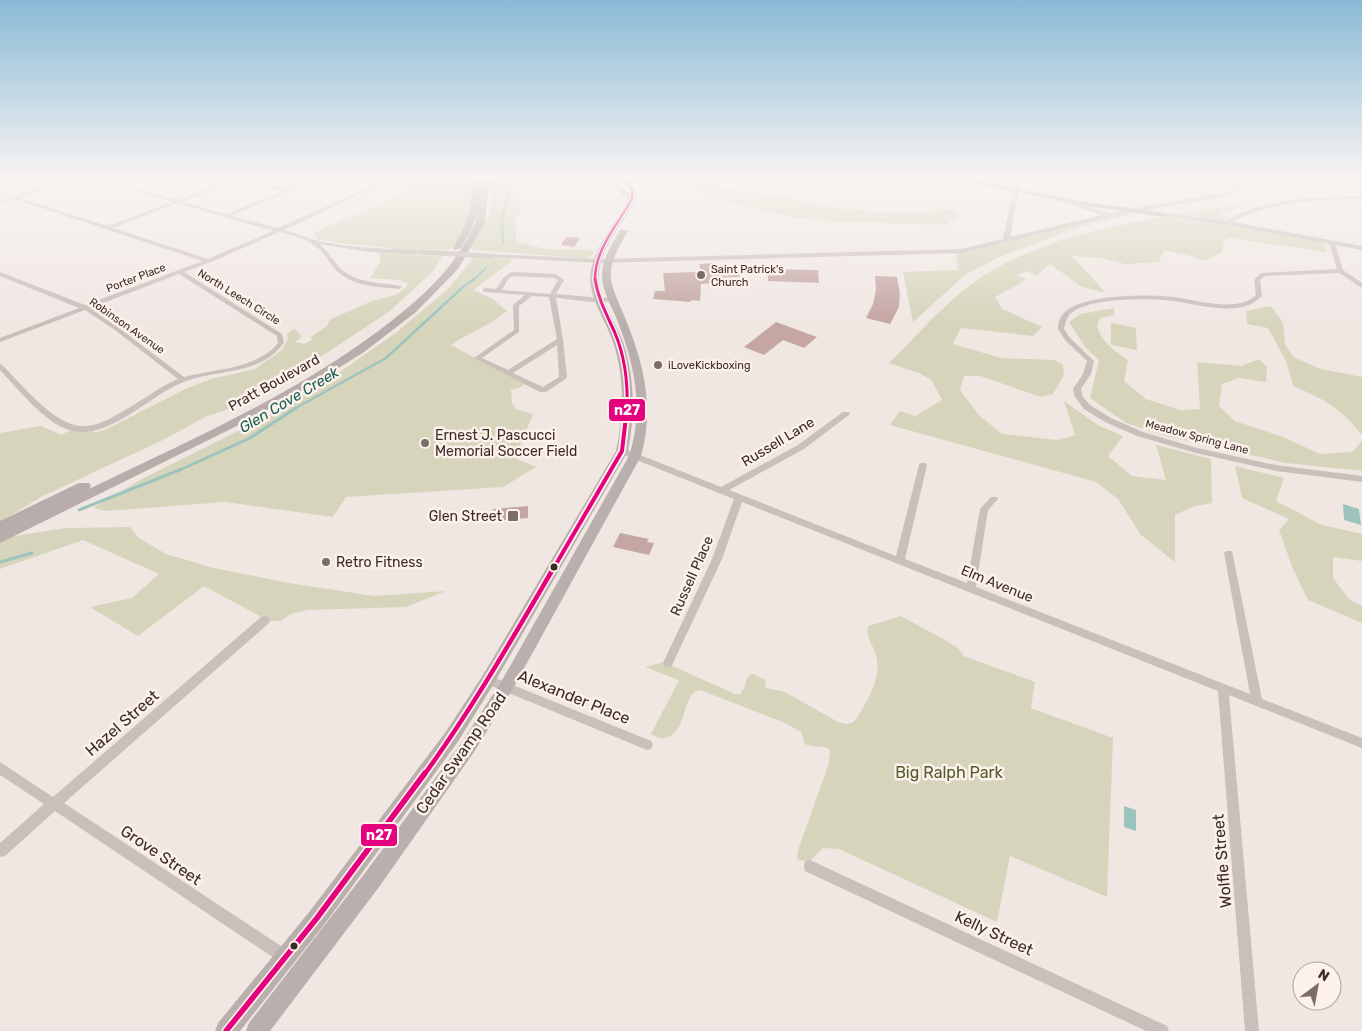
<svg xmlns="http://www.w3.org/2000/svg" width="1362" height="1031" font-family="Rubik,sans-serif">
<rect width="100%" height="100%" fill="#f0e7e3"/>
<path fill="#d6d5bc" d="M416 178H472C474 198 468 242 447 250L405 249 417 255 442 256 434 270 390 311 328 352 240 405 205 417 165 439 41 497 0 522V433L41 426 62 435C70 428 86 430 97 428L92 433 105 430 185 389 211 379 255 369 282 350 288 339 287 334 293 329C296 330 301 335 301 338L295 342 304 344 312 340 311 337 327 326 331 319 372 301 398 294 409 284 399 280 370 278 380 263 379 253 393 248 339 243 317 239 313 234C340 218 401 202 416 178Z
M501 178H519L516 182 522 209 515 219 516 241 545 249 590 250 595 253 589 257 582 258 472 250 471 247 490 213 494 184Z
M658 178 690 181 840 208 886 213 948 210 955 211 960 216 948 222 950 224 946 225 830 221 797 218 721 201 685 184 665 181Z
M1271 178H1362V185L1329 187 1318 182 1291 184Z
M1253 203 1217 214 1231 218 1224 220 1176 214Z
M1134 213 1080 227 999 257 965 275 913 322 903 272 958 270 956 251 1111 214Z
M1163 217 1225 225 1324 243 1326 252 1230 238 1224 240 1222 252 1205 261 1191 256 1164 250 1159 262 1125 264 1102 258 1072 256 1106 293 1082 287 1050 264 1036 276 1027 271 1017 275 1026 280 995 297 1002 309 1042 327 1033 336 961 328 953 344 1001 358 1055 360 1063 365 1064 375 1053 394 1041 397 980 376H964L960 390 979 415 1002 434 1058 440 1075 435 1064 401 1098 425 1123 436 1108 456 1132 476 1166 480 1156 445 1211 459 1212 503 1192 507 1175 515V562L1141 535 1118 499 1096 482 890 425 900 411 915 416 942 400 932 381 921 374 889 363C910 342 931 319 953 299 1010 248 1090 229 1163 217Z
M474 257 508 258 513 260 473 290 491 298 507 311C490 326 469 332 451 345L525 384 519 388 511 390 512 403 516 409 533 414 515 458 536 467 503 487 346 497 333 517 225 502 106 511 93 508 140 480 266 417 344 369 397 332 448 289Z
M1271 306 1283 323 1285 344 1293 357 1321 369 1362 377V435C1339 407 1326 400 1293 386L1286 361 1268 328 1247 324 1246 311Z
M1114 308V315L1100 318 1097 325C1101 342 1114 350 1128 360L1124 381 1146 399 1180 410 1200 409 1197 362 1241 366 1259 359 1267 367 1266 382 1239 378 1222 384 1219 406 1235 421 1283 437 1320 454 1352 452 1362 441V471L1286 463 1166 436 1126 423 1090 398 1099 360 1085 347 1069 322 1080 314Z
M1111 323 1136 328 1137 350 1111 345Z
M1235 466 1284 478 1276 501 1322 525 1362 534V561L1333 557V578L1350 600 1362 606V623L1308 600 1293 569 1279 530 1289 519 1242 498Z
M130 527 139 538 166 554 214 568 295 584 374 596 446 591 406 607 308 610 291 614 281 621H269L204 586 138 636 90 607 132 598 159 574 83 540 0 569V541L8 537 66 528Z
M901 616 945 640 958 648 964 656 1035 682 1031 708 1113 738 1107 897 1010 856 997 922 839 849 823 848 811 860 803 861 797 859 798 850 828 766 830 753 829 749C821 745 813 748 805 744L801 732 785 723 700 690C679 694 690 740 659 738L651 734 679 680 645 667 664 662 735 694H740C747 687 744 682 749 675L754 674 765 680 766 688 785 692 838 722 847 724 854 722C867 702 884 676 875 652 871 641 866 638 868 626Z"/>
<path fill="#9dc4bc" d="M1343 504 1359 509 1361 525 1344 520Z
M1124 806 1136 810V831L1124 827Z"/>
<g fill="none" stroke-linecap="round" stroke-linejoin="round">
<path stroke="#9dc4bc" stroke-width="2" d="M503 243 502 221 509 190 507 179
M472 281 486 268"/>
<path stroke="#9dc4bc" stroke-width="2.5" d="M294 409 386 358 463 287 474 279"/>
<path stroke="#9dc4bc" stroke-width="3" d="M79 510 182 469 250 438 296 408
M0 562 32 553"/>
</g>
<path fill="#c5a6a3" d="M566 237 580 238 574 247 561 245Z
M718 263 719 267 737 266 740 277 715 278 717 283 701 284 700 301 691 300V302L653 299 655 291H665L663 273 701 272 699 264Z
M768 269 818 270 819 283 768 281Z
M875 276 897 277 900 293 899 307 890 324 866 318 873 304 876 290Z
M776 322 795 329 817 337 804 348 783 340 764 355 744 347Z
M528 506V518L492 521 493 509Z
M620 533 649 539 647 542 654 543 649 555 613 547Z"/>
<g fill="none" stroke-linecap="round" stroke-linejoin="round">
<path fill="#c9bfbb" fill-rule="evenodd" d="M64 178H71L19 198 108 226 172 202 93 178H101L177 200 235 178H246L287 189 314 178H321L231 216 278 228 389 178H396L284 230C294 232 304 237 314 240 349 248 385 249 420 250L423 252 420 254 370 252 320 244C327 251 332 259 338 266 355 284 379 282 401 286L402 287 399 289C380 287 358 287 342 275 334 270 330 262 324 254 313 241 296 235 279 232L211 262 184 272 282 334 284 343 283 344C260 375 218 369 186 381 150 394 109 442 69 430 45 423 17 388 0 370V364L2 365C22 384 57 430 87 426 100 425 113 417 125 410 143 400 159 387 178 379L115 330 85 310 0 342V338L79 308 0 276V272L85 305 203 261 14 199 0 204V201ZM240 180 282 191 226 214 182 202ZM177 203 266 229 273 231 208 259 113 228ZM179 274 277 336 278 343C257 369 215 369 184 377L119 328 90 308Z
M1362 197V199C1318 199 1268 201 1229 224L1224 223C1255 199 1324 196 1362 197Z
M1332 241 1335 243 1343 270 1362 283V288L1339 273 1265 276 1260 280 1262 296C1254 304 1246 307 1235 308 1214 310 1194 304 1174 301 1150 298 1086 297 1069 315 1066 319 1065 324 1064 329L1070 338 1094 361 1091 374 1081 389 1083 397 1090 405 1111 418 1143 432 1197 448 1276 465 1362 476V482L1276 471 1196 453 1137 436 1105 422 1084 409 1075 397 1073 389 1083 374 1087 361 1065 340 1058 329C1058 322 1060 317 1065 312 1084 294 1149 294 1174 297 1194 300 1214 306 1235 304 1244 303 1249 301 1256 295L1254 280 1261 273 1337 269 1329 243Z
M491 254 599 259 602 261 599 263 489 257 488 256Z
M512 272 556 274 564 280 556 294 602 298 613 297 616 299C604 306 571 299 556 298L563 340 567 378 546 392H540L474 358 514 330 513 305 525 295 485 292 482 290 485 288 496 289 504 277ZM513 276 554 278 558 280 550 294 502 290 508 279ZM532 296 549 297 557 339 508 370 482 358 519 332V306ZM557 345 559 377 543 387 513 373Z
M843 412H849L850 414 804 449 729 490 896 556 919 465 920 463H926L927 465 905 559 967 583 980 509 991 497H997L998 499 988 510 976 587 1250 694 1224 553 1226 551H1232L1262 699 1362 738V748L1229 695 1259 1031H1245L1218 691 742 502 722 559 673 663 672 666 668 667 664 666 663 663 712 559 734 499 619 453 618 451 619 449H625L721 487 798 445Z
M265 616 269 617 270 620 269 623 64 803 290 952 292 957 290 962 285 964 280 962 55 811 5 856 0 857V843L44 804 0 775V762L53 797 261 617Z
M488 675 651 741 653 745 651 749 647 750 484 683 483 680 484 677Z
M810 860 1167 1026 1169 1031H1146L805 871 804 866 805 861Z"/>
<path fill="#c9bfbb" fill-rule="evenodd" d="M1019 178H1025L1019 191 1010 237 1102 215 1056 200V198L1058 197 1109 213 1225 192 1234 189 1231 178H1237L1240 190 1227 196 1109 217 962 253 599 263 595 261 599 259 962 249 1003 239 1013 191Z
M1164 213 1227 221 1362 246V250L1227 225 1162 216 1161 215Z"/>
<path fill="#b9afac" fill-rule="evenodd" d="M583 178C603 178 613 180 629 193L623 178H630L635 190 636 199C624 222 603 244 599 270 595 294 615 320 623 342 635 378 635 414 628 451L493 685 457 743 324 925 240 1031H215L218 1023 310 911 445 733 483 675 616 451C624 415 625 378 613 342 606 320 586 294 591 270 596 244 617 222 628 199L612 186Z
M945 178H961L1087 202 1164 213 1168 215 1164 217 1087 206Z
M621 229 628 231C619 246 609 262 611 280 614 295 622 309 627 323 645 367 654 410 641 456L511 692 474 752 379 887 270 1031H246L249 1023 365 873 462 742 501 682 629 456C644 410 635 366 618 322 612 307 602 291 602 275 602 259 613 242 621 229Z"/>
<path fill="#b8adaa" fill-rule="evenodd" d="M471 178H479L480 190 481 178H489L488 181 493 178H501L488 191 485 223 458 269 416 312 364 352 307 388 249 420 0 543V521L79 483H89L91 486 89 489C188 441 292 396 381 329 412 305 443 280 463 246 470 235 476 225 478 212L471 231 461 248 454 250 453 248C466 226 475 205 471 178Z"/>
<path stroke="#c9bfbb" stroke-width="5" d="M420 252 491 256"/>
<defs>
<path id="bus-1-far4" d="M595 281C594 250 618 224 632 199V190L626 178"/>
<path id="bus-1-far3" d="M595 279C598 299 607 315 615 333 625 357 628 383 627 409"/>
<path id="bus-1-far2" d="M552 571 622 451 627 408"/>
<path id="bus-1-far1" d="M424 775C472 709 512 639 553 569"/>
<path id="bus-1" d="M226 1031 317 918 425 773"/>
</defs>
<use href="#bus-1-far4" stroke="#fcf1eb" stroke-width="5"/>
<use href="#bus-1-far3" stroke="#fcf1eb" stroke-width="6"/>
<use href="#bus-1-far2" stroke="#fcf1eb" stroke-width="8"/>
<use href="#bus-1-far1" stroke="#fcf1eb" stroke-width="8"/>
<use href="#bus-1" stroke="#fcf1eb" stroke-width="9"/>
<use href="#bus-1-far4" stroke="#e5007d" stroke-width="2.5"/>
<use href="#bus-1-far3" stroke="#e5007d" stroke-width="3"/>
<use href="#bus-1-far2" stroke="#e5007d" stroke-width="4"/>
<use href="#bus-1-far1" stroke="#e5007d" stroke-width="4.5"/>
<use href="#bus-1" stroke="#e5007d" stroke-width="5.5"/>
</g>
<linearGradient id="sky" x2="0" y2="1"><stop stop-color="#8abad6"/><stop offset="0.55" stop-color="#f8f4f2"/><stop offset="1" stop-color="#f8f4f2" stop-opacity="0"/></linearGradient>
<rect width="1362" height="323" fill="url(#sky)"/>
<g fill="#7a6d6a" stroke="#fcf1eb" stroke-width="2">
<circle cx="701" cy="275" r="5"/>
<circle cx="658" cy="365" r="5"/>
<circle cx="425" cy="443" r="5"/>
<rect x="507" y="510" width="12" height="12" rx="2.5"/>
<circle cx="326" cy="562" r="5"/>
</g>
<g fill="#3b2b29" stroke="#fcf1eb" stroke-width="2">
<circle cx="554" cy="567" r="4.5"/>
<circle cx="294" cy="946" r="4.5"/>
</g>
<g text-anchor="middle" dominant-baseline="central" stroke-width="5" stroke-linejoin="round" paint-order="stroke">
<g font-size="11" fill="#3b2b29" stroke="#fcf1eb" text-anchor="start">
<text x="711" y="269">Saint Patrick's<tspan x="711" dy="13">Church</tspan></text>
<text x="668" y="365">iLoveKickboxing</text>
</g>
<g font-size="11" fill="#3b2b29" stroke="#fcf1eb">
<text transform="translate(136 278) rotate(-21)">Porter Place</text>
<text transform="translate(239 297) rotate(32)">North Leech Circle</text>
<text transform="translate(127 326) rotate(35)">Robinson Avenue</text>
<text transform="translate(1197 437) rotate(15)">Meadow Spring Lane</text>
</g>
<g font-size="14" fill="#3b2b29" stroke="#fcf1eb">
<text transform="translate(274 383) rotate(-29)">Pratt Boulevard</text>
<text transform="translate(778 442) rotate(-31)">Russell Lane</text>
<text transform="translate(692 576) rotate(-66)">Russell Place</text>
<text transform="translate(997 584) rotate(22)">Elm Avenue</text>
</g>
<g font-size="14" fill="#3b2b29" stroke="#fcf1eb" text-anchor="start">
<text x="435" y="435">Ernest J. Pascucci<tspan x="435" dy="16">Memorial Soccer Field</tspan></text>
<text x="502" y="516" text-anchor="end">Glen Street</text>
<text x="336" y="562">Retro Fitness</text>
</g>
<g font-size="15" font-style="italic" fill="#1a6057" stroke="#fcf1eb">
<text transform="translate(289 400) rotate(-31)">Glen Cove Creek</text>
</g>
<g font-size="16" fill="#3b2b29" stroke="#fcf1eb">
<text transform="translate(574 697) rotate(22)">Alexander Place</text>
<text transform="translate(122 723) rotate(-41)">Hazel Street</text>
<text transform="translate(461 753) rotate(-55)">Cedar Swamp Road</text>
<text transform="translate(161 855) rotate(34)">Grove Street</text>
<text transform="translate(1222 861) rotate(-95)">Wolfle Street</text>
<text transform="translate(994 933) rotate(25)">Kelly Street</text>
</g>
<g font-size="16" fill="#535b2a" stroke="#fcf1eb">
<text x="949" y="772">Big Ralph Park</text>
</g>
</g>
<g stroke="#fcf1eb" stroke-width="2">
<rect x="608" y="398" width="38" height="24" rx="5" fill="#e5007d"/>
<rect x="360" y="823" width="38" height="24" rx="5" fill="#e5007d"/>
</g>
<g font-size="14" text-anchor="middle" font-weight="bold" fill="#fff">
<text x="627" y="415">n27</text>
<text x="379" y="840">n27</text>
</g>
<g transform="translate(1317 986) rotate(32)"><circle r="24" fill="#fcf1eb" stroke="#afa29d"/>
<path d="M0-4L9 19L0 12L-9 19Z" fill="#7a6d6a"/>
<text y="-8" font-size="14" font-weight="bold" text-anchor="middle" fill="#3b2b29">N</text>
</g>
</svg>
